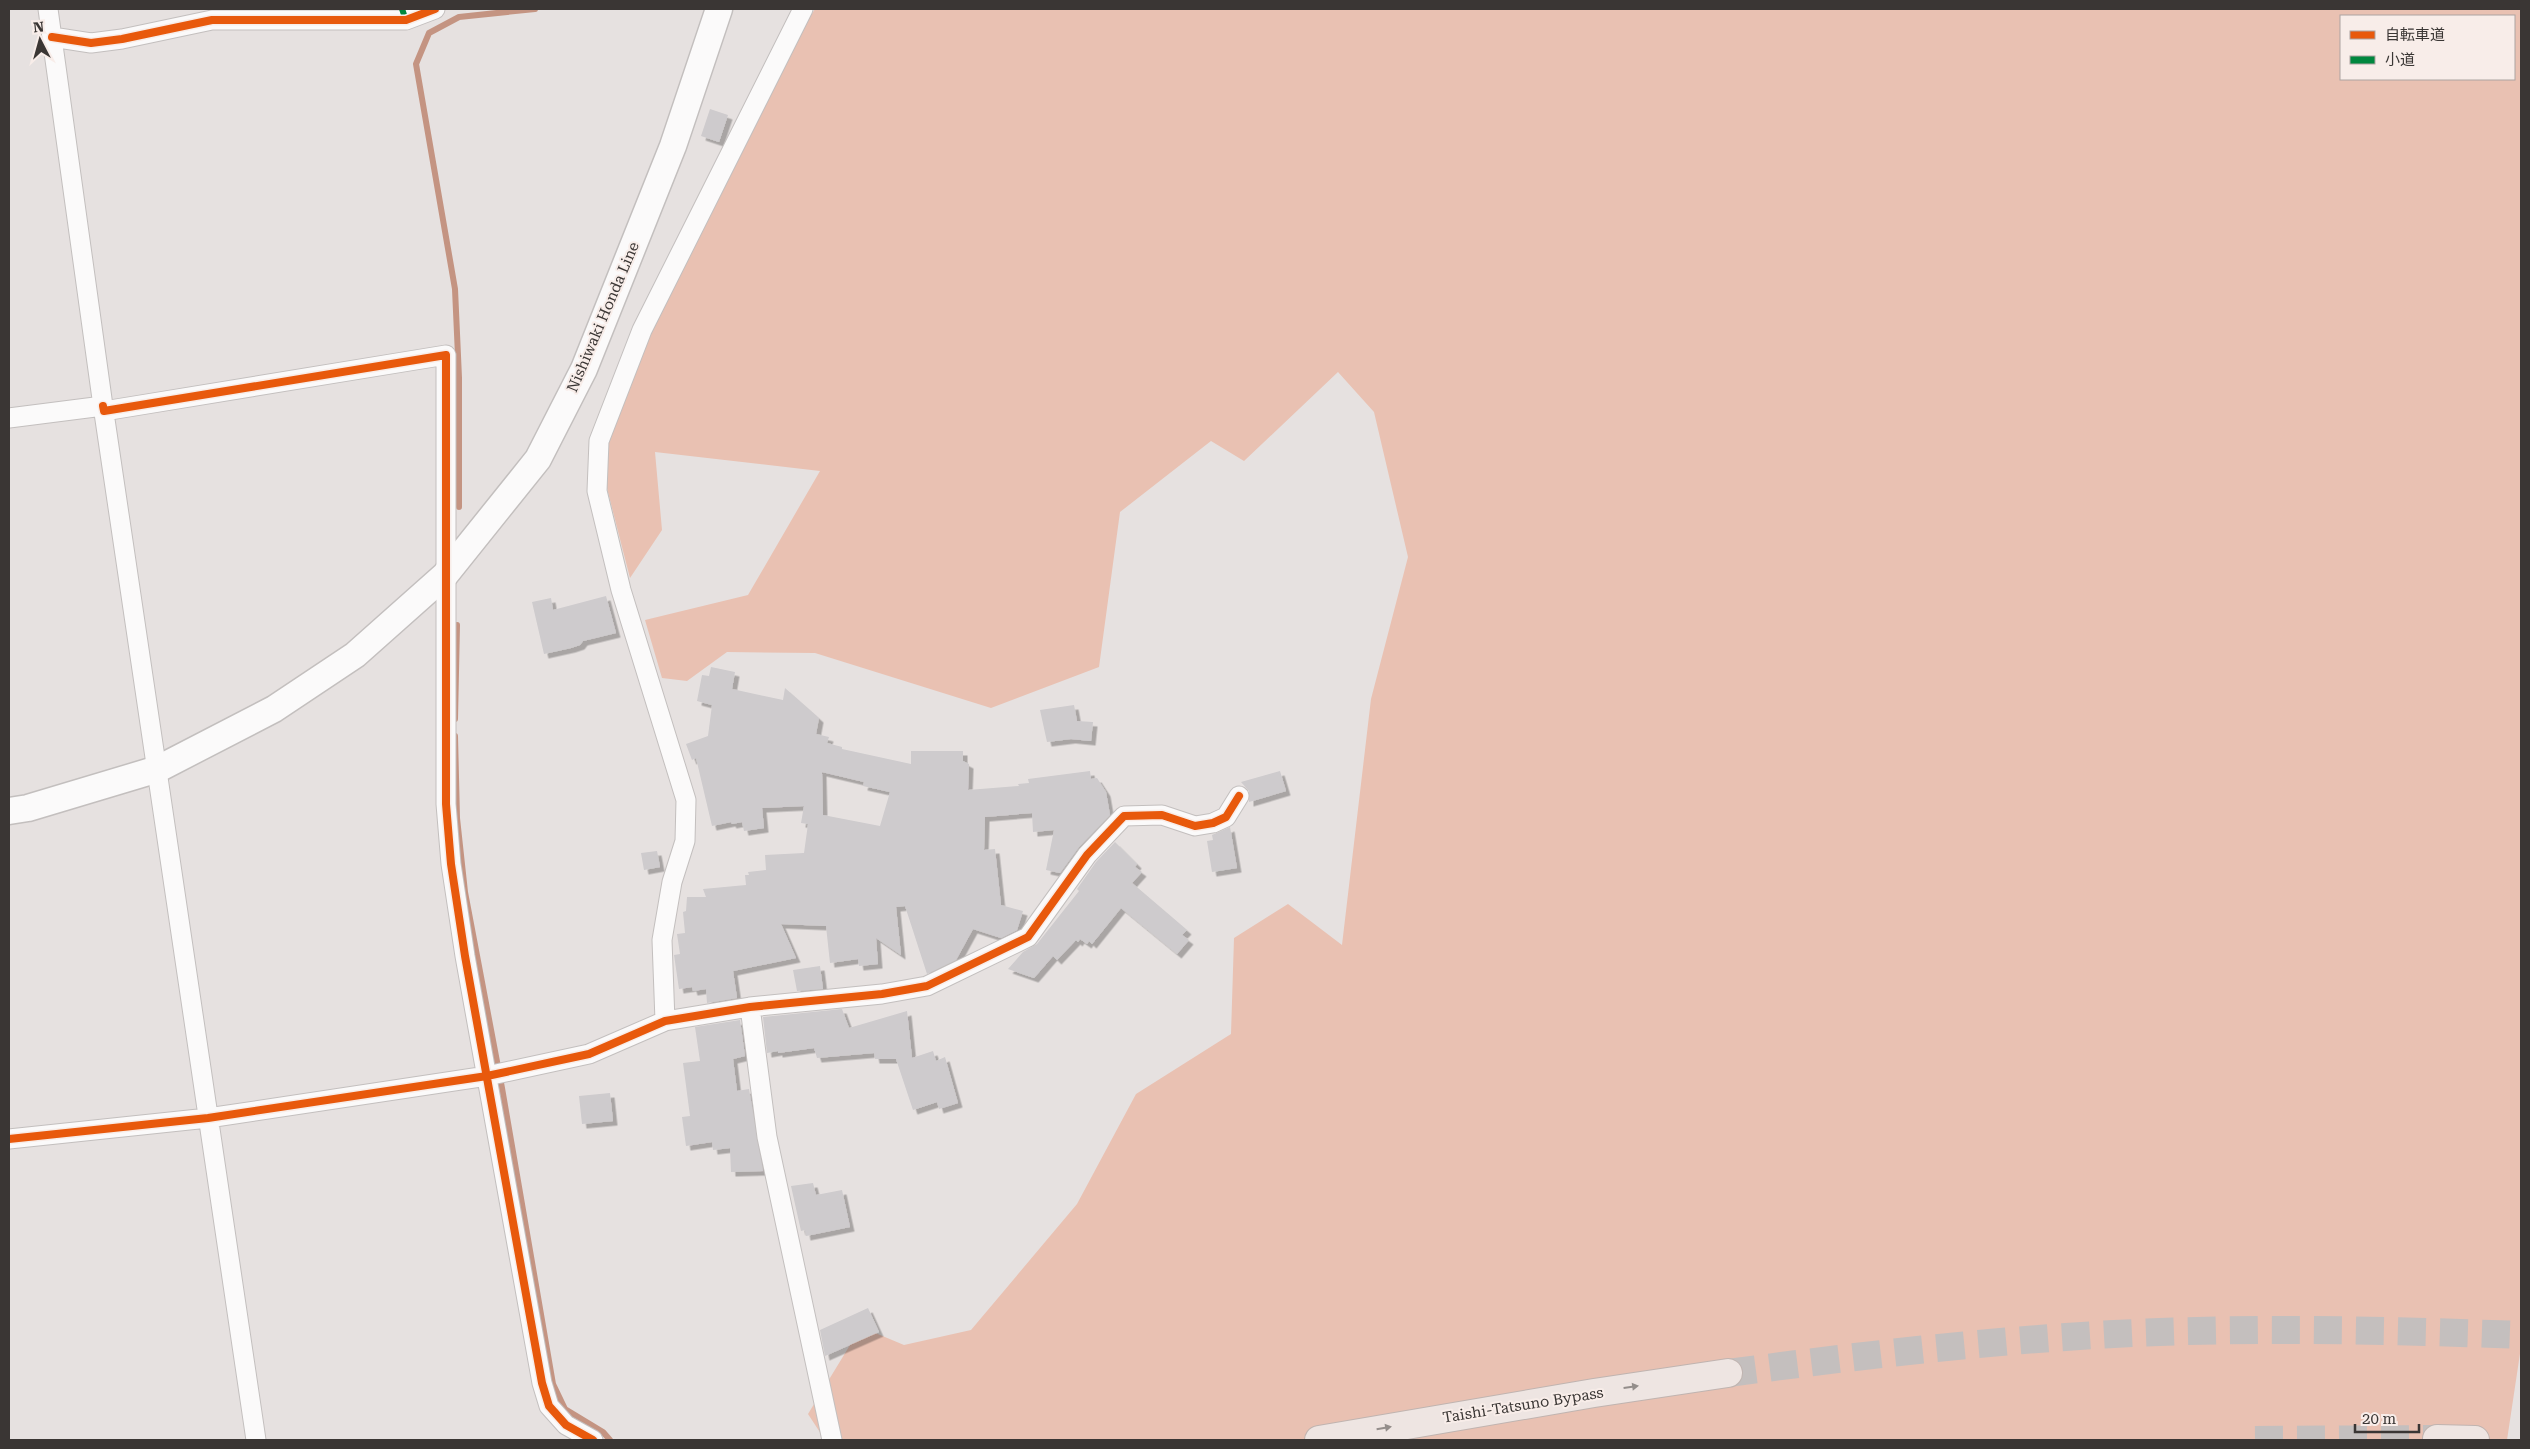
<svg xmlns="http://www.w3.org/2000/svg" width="2530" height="1449" font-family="'Roboto Serif','Noto Sans JP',serif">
<defs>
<filter id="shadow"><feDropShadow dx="4.5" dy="4.5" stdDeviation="0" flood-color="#0004"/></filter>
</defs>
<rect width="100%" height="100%" fill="#e6e1e0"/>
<path fill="#e9c1b2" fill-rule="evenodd" d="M815 9H2521V1347L2507 1440H825L808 1414 861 1327 904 1345 971 1330 1077 1204 1136 1094 1231 1034 1234 938 1288 904 1342 945 1371 699 1408 557 1374 412 1338 372 1244 461 1211 441 1120 512 1099 667 991 708 815 653 727 652 687 681 662 678 645 620 748 595 820 471 655 452 662 530 630 578 601 465 613 400 788 51ZM2341 16H2514V79H2341Z"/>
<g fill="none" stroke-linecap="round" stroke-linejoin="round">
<path stroke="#c49482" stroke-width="6" d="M459 507V378L455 289 416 64 429 33 459 17 535 9
M455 719 457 625
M455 736 457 818 465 892 502 1088 553 1384 565 1409 603 1432 610 1440"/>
</g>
<path fill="#cecbcd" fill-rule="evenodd" filter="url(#shadow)" d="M710 109 728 115 719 142 701 136Z
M606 596 616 633 583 641 580 645 571 648 544 654 532 602 551 598 553 610Z
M711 667 735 672 732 689 783 700 785 688 819 718 816 734 829 737 827 743 842 747V749L911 764V751H963V761L969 764 968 790 1019 786 1018 784 1029 783 1028 779 1090 771 1091 779 1097 778 1106 792 1110 815 1079 847 1060 873 1046 870 1054 830 1033 832 1032 813 985 817 984 850 995 849 1001 905 1023 911 1017 930 1001 938 973 929 956 960 927 974 905 906 896 907 901 955 876 938 878 964 859 966 858 959 830 963 826 926 781 924 796 958 733 971 737 998 707 1003 706 989 693 991 692 987 679 989 674 955 680 954 677 934 685 933 683 912 686 911 687 897H706L703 889 746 885 745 875H749L748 872 766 870 765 855 804 853 808 824 801 823 804 806 762 808 764 828 744 831 742 822 732 824 731 822 712 826 696 758 692 760 686 744 708 736 712 705 697 701 702 675 709 676ZM822 772 864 782 863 786 890 792 880 826 823 815Z
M1074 705 1077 721 1093 722 1091 741 1071 739 1047 742 1040 710Z
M1280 771 1286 791 1249 802V791L1241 782Z
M1230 827 1237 868 1212 872 1207 841 1213 840 1212 835Z
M1115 842 1137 864 1135 867 1142 872 1132 883 1187 930 1182 935 1189 940 1177 954 1121 908 1092 944 1089 941 1087 944 1080 939 1078 942 1076 940 1057 960 1053 956 1034 978 1008 969 1023 952 1037 944 1079 891 1077 889 1096 862Z
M657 851 660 867 644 870 641 853Z
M820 966 823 989 797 991 793 970Z
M842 1009 849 1028 907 1011 912 1058 933 1051 936 1061 945 1057 958 1103 939 1109 937 1102 913 1110 896 1059H875L874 1053 817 1058 814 1048 778 1053V1051L767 1053 763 1017Z
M740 1020 745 1056 733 1059 737 1091 749 1089 763 1171 731 1172 730 1148 713 1150 712 1142 686 1146 682 1117 690 1116 683 1063 700 1061 695 1027Z
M610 1093 613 1121 582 1124 579 1096Z
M813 1183 816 1195 842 1190 850 1227 806 1236 805 1230 801 1231 791 1186Z
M868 1308 879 1332 825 1356 820 1330Z"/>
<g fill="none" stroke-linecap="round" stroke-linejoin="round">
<path stroke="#c4bfbe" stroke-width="28" stroke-dasharray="28 14" stroke-linecap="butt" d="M1728 1373C1856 1356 1984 1341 2114 1334 2249 1327 2385 1330 2521 1335
M2255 1440 2437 1439"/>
<defs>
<path id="street" d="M48 9 103 406 256 1440
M52 37 91 43 122 39 212 20H406L435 9
M103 406 104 411 446 355V804L451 864 465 956 542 1383 549 1406 566 1425 593 1440
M9 418 103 406
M750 1007 767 1137 832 1440
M665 1021 662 940 672 882 685 841 686 800 621 590 597 491 599 441 642 330 803 9
M9 1139 208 1118 487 1076 589 1054 665 1021 750 1007 882 994 927 986 1028 937 1087 855 1124 816 1162 815 1195 826 1213 823 1226 817 1239 796"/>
<path id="secondary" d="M9 811 28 808 158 769 274 709 355 655 445 575 538 459 584 369 673 146 719 9"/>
<path id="highway" d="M2437 1439 2475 1440
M1319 1440 1594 1393 1728 1373"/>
</defs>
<use href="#street" stroke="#c3bfbe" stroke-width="21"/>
<use href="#secondary" stroke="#c3bfbe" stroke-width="29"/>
<use href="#highway" stroke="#c0b4b0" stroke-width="30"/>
<use href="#street" stroke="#fbfafa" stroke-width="19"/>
<use href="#secondary" stroke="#fbfafa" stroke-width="26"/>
<use href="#highway" stroke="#eee5e2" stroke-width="28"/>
<path stroke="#00873e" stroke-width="6" stroke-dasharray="12 6" stroke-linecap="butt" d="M402 9 406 20"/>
<defs>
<path id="cycleway" d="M52 37 91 43 122 39 212 20H406L435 9
M103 406 104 411 446 355V804L451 864 465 956 542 1383 549 1406 566 1425 593 1440
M9 1139 208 1118 487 1076 589 1054 665 1021 750 1007 882 994 927 986 1028 937 1087 855 1124 816 1162 815 1195 826 1213 823 1226 817 1239 796"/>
</defs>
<use href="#cycleway" stroke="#f8ede9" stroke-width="11"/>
<use href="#cycleway" stroke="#e8590c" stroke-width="8"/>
</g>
<defs><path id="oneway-solid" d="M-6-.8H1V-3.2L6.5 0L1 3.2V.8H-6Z" transform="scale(1.25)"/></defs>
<g fill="#948e8b">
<use href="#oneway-solid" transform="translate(1631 1387) rotate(-8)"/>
<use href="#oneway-solid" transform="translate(1384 1428) rotate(-10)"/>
</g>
<g text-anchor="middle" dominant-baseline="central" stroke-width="4" stroke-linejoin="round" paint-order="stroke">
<g font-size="15" fill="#3a3634" stroke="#f8ede9">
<text transform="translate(603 317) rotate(-67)">Nishiwaki Honda Line</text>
<text transform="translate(1523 1405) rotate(-9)">Taishi-Tatsuno Bypass</text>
</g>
</g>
<rect width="2530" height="1449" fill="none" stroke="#3a3634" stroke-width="20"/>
<rect x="2340" y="15" width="175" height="65" fill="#f8ede9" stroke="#aca4a1"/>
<rect x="2350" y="31" width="25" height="8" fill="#e8590c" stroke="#aca4a1"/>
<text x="2385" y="40" font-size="15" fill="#3a3634">自転車道</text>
<rect x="2350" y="56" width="25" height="8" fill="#00873e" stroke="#aca4a1"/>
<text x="2385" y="65" font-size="15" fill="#3a3634">小道</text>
<g transform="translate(40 40) rotate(354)" stroke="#f8ede9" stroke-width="4" paint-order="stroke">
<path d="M0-4L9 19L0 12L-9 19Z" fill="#3a3634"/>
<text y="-8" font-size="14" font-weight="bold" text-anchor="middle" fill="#3a3634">N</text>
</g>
<path d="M2355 1424v8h64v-8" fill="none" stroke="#3a3634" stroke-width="2.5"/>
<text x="2362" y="1424" font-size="15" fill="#3a3634" stroke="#f8ede9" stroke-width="4" paint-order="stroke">20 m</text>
</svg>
